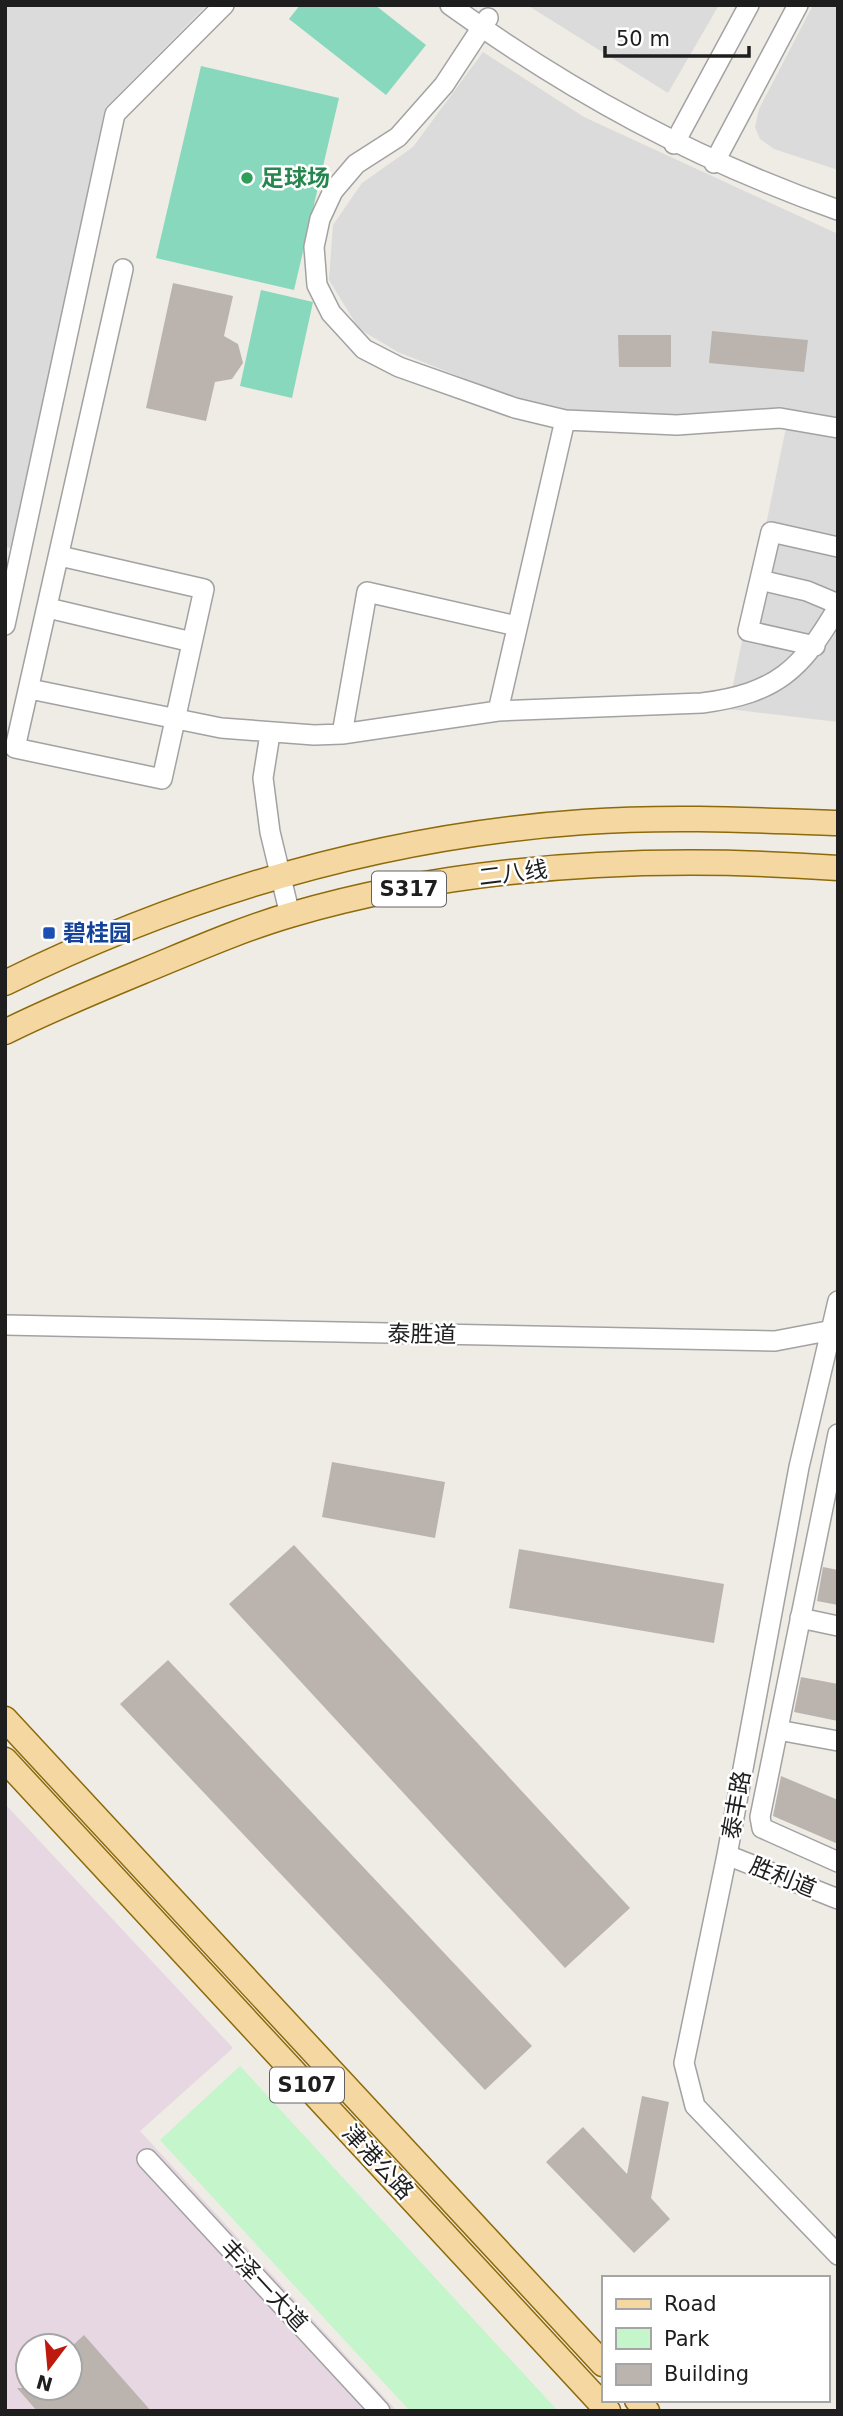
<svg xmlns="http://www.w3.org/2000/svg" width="843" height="2416" font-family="'DejaVu Sans','Noto Sans SC',sans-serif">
<rect width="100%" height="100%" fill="#eeece5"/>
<path fill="#dcdbdb" d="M5 5H207L105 108 12 548 5 547Z
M527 5H719L668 93Z
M813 5H838V170L774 149 760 139 755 127 759 109Z
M483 52 584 117 838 234V722L728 709 789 413 671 417 578 414 508 396 398 352 359 329 329 280 333 225 362 183 413 147Z"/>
<path fill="#e7d7e3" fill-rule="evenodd" d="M5 1804 233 2048 140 2131 397 2411H5ZM28 2346H70V2388H28Z"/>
<path fill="#c4f5cb" d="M240 2066 558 2411H410L160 2140Z"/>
<path fill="#88d8be" d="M300 5H375L426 45 386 95 289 19Z
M201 66 339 98 294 290 156 258Z
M261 290 313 302 292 398 240 386Z"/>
<path fill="#bbb4ae" d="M173 283 233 296 224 336 238 344 243 363 232 379 215 382 206 421 146 408Z
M712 331 808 340 804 372 709 363Z
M618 335H671V367H619Z
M332 1462 445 1482 435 1538 322 1517Z
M294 1545 630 1908 565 1968 229 1604Z
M519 1549 724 1584 714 1643 509 1608Z
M823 1567 838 1570V1605L817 1601Z
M168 1660 532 2046 485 2090 120 1704Z
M801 1677 838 1684V1721L794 1712Z
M781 1776 838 1800V1844L773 1816Z
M642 2096 669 2102 651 2198 670 2219 634 2253 546 2162 583 2127 627 2174Z
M84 2335 151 2411H37L17 2388H70V2348Z"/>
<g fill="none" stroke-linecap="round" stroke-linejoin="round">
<defs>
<path id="minor" d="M450 5C572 93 696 160 838 210
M488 18 444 85 398 137 356 164 333 191 320 219 314 247 317 285 331 313 364 349 399 367 515 408 565 420 677 425 780 418 838 428
M674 144 749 5
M714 163 798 5
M60 556 204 589 162 779 15 748 123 269
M760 580 807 591 838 604
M48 608 192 642
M5 625 115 114 224 5
M815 646 748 631 771 532 838 547
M30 689 221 728 314 735 342 734 498 711 702 703C777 693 801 670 838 607
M498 711 565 420
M270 734 263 778 270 832 290 915
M342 734 367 592 517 626
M838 1301 799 1467 727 1855 684 2063 695 2106 838 2255
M5 1325 775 1341 838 1329
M838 1434 760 1817 762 1828 838 1862
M800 1618 838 1626
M778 1730 838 1741
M727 1855 838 1899
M147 2159 380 2411"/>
<path id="major" d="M5 983C186 894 382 836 584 822 668 816 753 820 838 823
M5 1032C49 1010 95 991 141 972 190 952 239 930 290 915 467 863 656 855 838 868
M5 1719 603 2364
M5 1760 608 2411
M637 2400 647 2411"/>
</defs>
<use href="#minor" stroke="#a2a2a2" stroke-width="22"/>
<use href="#major" stroke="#8d6a0a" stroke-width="27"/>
<use href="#minor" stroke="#fff" stroke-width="19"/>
<use href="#major" stroke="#f5d7a2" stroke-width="24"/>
</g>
<circle fill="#2e9e5b" stroke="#fff" stroke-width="2.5" cx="247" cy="178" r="7"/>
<rect fill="#1a4fb4" stroke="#fff" stroke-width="2.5" x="42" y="926" width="14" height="14" rx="3.5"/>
<g text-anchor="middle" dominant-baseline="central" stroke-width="5" stroke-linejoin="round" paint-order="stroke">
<g fill="#fff" stroke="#626262" stroke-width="2">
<rect x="372" y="871.5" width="74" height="35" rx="5"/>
<rect x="270" y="2067.5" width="74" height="35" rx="5"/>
</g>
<g font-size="21" font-weight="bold" fill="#1e1e1e">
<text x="409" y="889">S317</text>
<text x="307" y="2085">S107</text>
</g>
<g font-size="23" font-weight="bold" fill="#27864d" stroke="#fff" text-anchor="start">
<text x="261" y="178">足球场</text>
</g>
<g font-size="23" fill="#1e1e1e" stroke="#fff">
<text transform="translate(513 873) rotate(-7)">二八线</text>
<text transform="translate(422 1334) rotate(1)">泰胜道</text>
<text transform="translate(736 1805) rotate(-80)">泰丰路</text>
<text transform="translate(783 1877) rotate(22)">胜利道</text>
<text transform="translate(378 2162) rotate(47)">津港公路</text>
<text transform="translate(264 2285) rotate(47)">丰泽一大道</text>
</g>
<g font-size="23" font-weight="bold" fill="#164399" stroke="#fff" text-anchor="start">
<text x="63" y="933">碧桂园</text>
</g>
</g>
<rect width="843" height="2416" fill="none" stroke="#1e1e1e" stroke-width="14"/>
<rect x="602" y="2276" width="228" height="126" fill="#ffffff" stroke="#a5a5a5" stroke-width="2"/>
<rect x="616" y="2299" width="35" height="10" fill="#f5d7a2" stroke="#a5a5a5" stroke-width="2"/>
<text x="664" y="2311" font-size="21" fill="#1e1e1e">Road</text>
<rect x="616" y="2328" width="35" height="21" fill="#c4f5cb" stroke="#a5a5a5" stroke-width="2"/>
<text x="664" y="2346" font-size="21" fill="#1e1e1e">Park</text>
<rect x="616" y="2364" width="35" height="21" fill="#bbb4ae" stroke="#a5a5a5" stroke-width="2"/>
<text x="664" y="2381" font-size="21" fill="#1e1e1e">Building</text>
<g transform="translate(49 2367) rotate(196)"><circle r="33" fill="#ffffff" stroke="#a5a5a5" stroke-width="2"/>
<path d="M0-5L12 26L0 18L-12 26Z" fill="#be190e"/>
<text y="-10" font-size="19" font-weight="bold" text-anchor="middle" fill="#1e1e1e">N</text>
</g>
<path d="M605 46v10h144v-10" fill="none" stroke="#1e1e1e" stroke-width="3.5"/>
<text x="616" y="46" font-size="21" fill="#1e1e1e" stroke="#ffffff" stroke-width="5" paint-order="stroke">50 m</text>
</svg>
